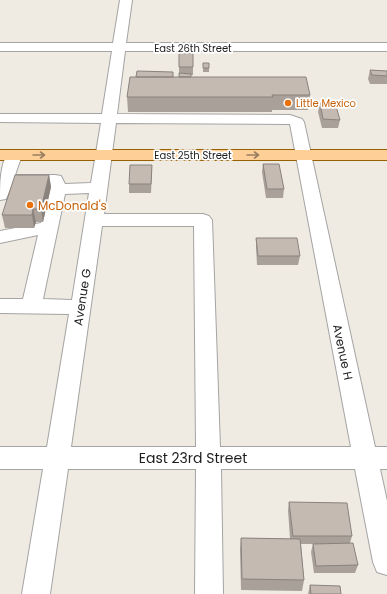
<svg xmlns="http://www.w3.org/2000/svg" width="387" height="594" font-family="Poppins,sans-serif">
<rect width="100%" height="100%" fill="#efebe3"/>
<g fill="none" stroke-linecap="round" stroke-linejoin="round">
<defs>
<path id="minor" d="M120 0H132L126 43H387V51H125L117 114 290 115 302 119 304 122 375 447H387V469H380L387 501V575L377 572 373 562 355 469H221L223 594H195L196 469H68L50 594H22L43 469H0V447H47L69 314 0 313V299H23L38 235 0 243V231L41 223 50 189 48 185H12L6 199 0 200C0 183 0 166 8 152L14 150 20 152 22 155 15 175H55L61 176 65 184 91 183 101 123 0 122V114H102L112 51H0V43H113ZM116 123 290 124 351 447H220L212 220 209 216 203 214H104ZM89 193 72 300 43 299 65 194ZM102 226H194L196 447H71Z"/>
<path id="major" d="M0 150H387V160H0Z"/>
</defs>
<use href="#minor" stroke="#a4a4a4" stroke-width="2"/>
<use href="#major" stroke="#976000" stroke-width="2"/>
<use href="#minor" fill="#fff" fill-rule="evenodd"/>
<use href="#major" fill="#ffcf98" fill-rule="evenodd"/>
</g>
<path fill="#a9a099" d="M193 53V75H191V77L310 95 308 110H272V112H128L127 97 136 77 173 72V77H179V67Z
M203 63H209V72H203Z
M370 70 387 71V84H370L368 79Z
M320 103 340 120 338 128H322L318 112Z
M263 164 284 189 283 198H266L262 172Z
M152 165V174L151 193H129V184Z
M49 175 51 187 43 222H36L34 228H5L2 215Z
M256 238 300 256 298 265H257L256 247Z
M289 502 352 536 350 543 358 565 355 573H314L311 552 313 544H301L304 580 302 591 241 590 240 549 241 538 290 539 288 510Z
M310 585 341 594H308Z"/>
<path fill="#89827d" d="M49 175 51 187 43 222 41 209Z
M33 209 36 222 34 228 32 215Z"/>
<path fill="#c4bab2" stroke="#89827d" d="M179 53H193V67H179Z
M203 63H209V68H203Z
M370 70 387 71V76L372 75Z
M137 71 173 72V77H136Z
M179 73 191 74V77H179Z
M130 77H306L310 95H272L273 97H127Z
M320 103H335L340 120 323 119Z
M263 164H279L284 189H267Z
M130 165H152L151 184H129Z
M15 175H49L41 209H33L32 215H2Z
M256 238H297L300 256H258Z
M289 502 347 503 352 536H293Z
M241 538 300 539 304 580 242 579Z
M353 543 358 565 316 566 313 544Z
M310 585 340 586 341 594H311Z"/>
<defs><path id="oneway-shaft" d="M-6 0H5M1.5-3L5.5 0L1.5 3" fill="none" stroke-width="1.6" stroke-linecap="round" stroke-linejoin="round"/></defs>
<g stroke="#997f61">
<use href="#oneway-shaft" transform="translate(39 155)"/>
<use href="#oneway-shaft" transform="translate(253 155)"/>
</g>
<g fill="#e8710a" stroke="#fff" stroke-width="1.5">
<circle cx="288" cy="103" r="4"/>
<circle cx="30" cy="205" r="4"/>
</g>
<g text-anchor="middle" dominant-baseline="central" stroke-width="3.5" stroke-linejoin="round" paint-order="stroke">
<g font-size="10" fill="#1d1d1d" stroke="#fff">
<text x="193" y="48">East 26th Street</text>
<text x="193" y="155">East 25th Street</text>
</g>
<g font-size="10" fill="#c56008" stroke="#fff" text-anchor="start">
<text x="296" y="103">Little Mexico</text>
</g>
<g font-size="12" fill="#c56008" stroke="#fff" text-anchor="start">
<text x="38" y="205">McDonald's</text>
</g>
<g font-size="12" fill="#1d1d1d" stroke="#fff">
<text transform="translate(82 297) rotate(-81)">Avenue G</text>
<text transform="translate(343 352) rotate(78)">Avenue H</text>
</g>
<g font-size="14" fill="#1d1d1d" stroke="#fff">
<text x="193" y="458">East 23rd Street</text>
</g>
</g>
</svg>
